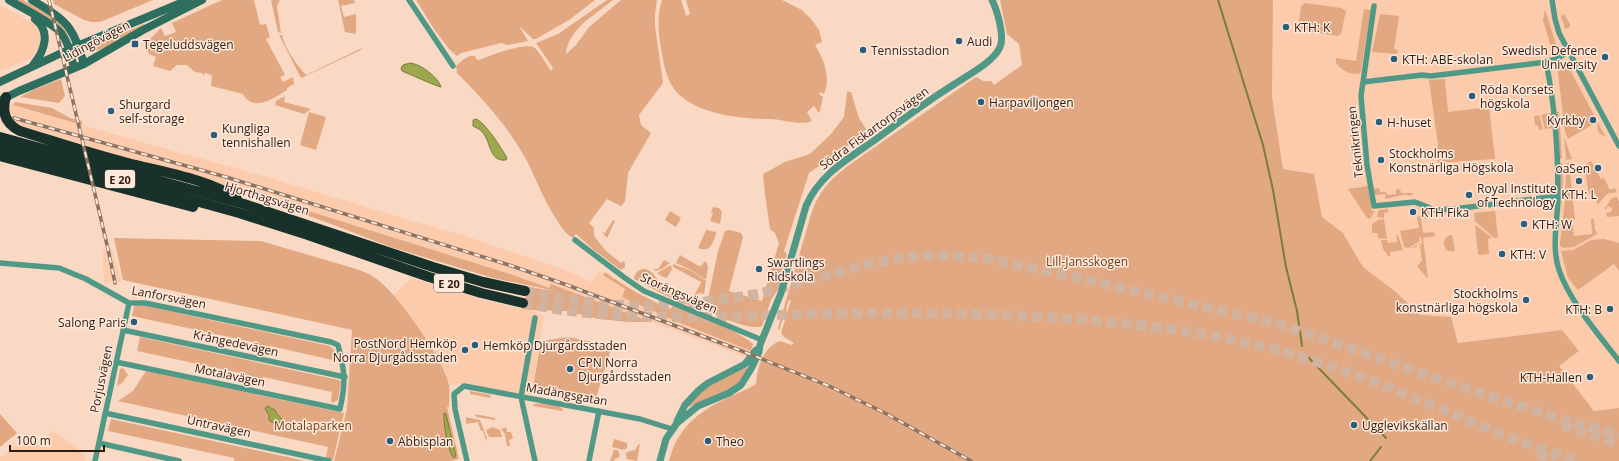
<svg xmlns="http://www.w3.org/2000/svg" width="1619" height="461" font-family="'Open Sans',sans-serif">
<rect width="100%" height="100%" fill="#fad9c4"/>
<path fill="#fccbac" d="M1273 0H1619V408L1594 411 1559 366 1579 351 1562 330 1458 343 1451 317 1420 316 1396 292 1363 267 1343 233 1322 217 1314 174 1283 169 1272 97Z
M0 5 35 24 40 34V46L31 59 0 71Z
M0 102 263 176 443 230 463 235 562 269 592 282 599 271 625 290 622 297 675 321 751 351 748 358 551 284 549 288 510 274 212 181 0 122Z
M111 248 122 282 104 283 102 250Z
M412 278 487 301 531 310 544 316 531 394H518L461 384 449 385 434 352 393 295Z
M52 430 86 456 85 461H0V458L16 445H41Z"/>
<path fill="#e1a881" d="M15 0H23L56 19 60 22 69 36 58 25Z
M53 0H153L100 22H92L84 20 54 4Z
M222 0H254L260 25 266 24 270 37 266 39 285 75 280 77 283 82 293 77 294 84 287 88V90C274 98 254 113 243 94L211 86 212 75 205 73 204 76 202 73 195 72 187 65H177L170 71 153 66 156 57 149 54 145 44 161 28 165 36 176 32 172 23Z
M271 0H280L277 6 281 33 278 32Z
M338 0H354L355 3 341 6 344 17 356 14V34L345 32Z
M416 0H595L569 20 536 39H533L519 26 528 41 508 45 501 43 461 53 457 56 449 49 434 29Z
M607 0H613C595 15 568 29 566 54L576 45 589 27 621 0H657L655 15V26L663 83 639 115 641 125 651 133 628 173 625 201 621 206 607 199 589 223 594 228V236L606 251 621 263 624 261 625 264V267L621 270 594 250 576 234 573 238C563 233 556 218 550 209 540 191 533 171 523 154 505 123 482 98 457 73L456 66 464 59 470 56H475L476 59 479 60C489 56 527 41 535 48 541 54 546 64 551 71L553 68 536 43 558 34Z
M662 0H681L686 16 690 14 686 0H782L802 10 811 19 819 30 822 42 815 45C824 59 831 78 824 94L820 92 819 94 823 97 820 111 819 113 814 106 807 112 812 121C799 126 783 119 769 119 740 119 693 114 674 89 666 78 663 61 661 48 658 32 657 16 662 0Z
M1000 0H1273L1272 97 1283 169 1314 174 1322 217 1343 233 1363 267 1396 292 1420 315 1451 317 1458 343 1562 330 1579 351 1559 366 1594 411 1619 408V461H669C678 426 700 411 731 396 740 392 748 389 756 384 757 368 763 347 780 341L792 345 794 343 784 337 781 333 791 300H789L779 331 778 328 812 211C821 189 830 180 849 165L976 77 983 81H991L994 85 1022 65 1019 44 1007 34Z
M1305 3 1341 8 1346 11 1341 34 1337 36 1302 30 1299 23 1301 6Z
M1364 9 1371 10 1361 71 1359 74C1349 74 1342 71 1336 63V58L1356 61Z
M1545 9 1556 44 1555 50 1552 51 1543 20Z
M1380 14 1399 16 1394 49 1398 50 1397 54 1372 52Z
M1564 14 1570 24V27L1565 29 1561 16Z
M144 24 145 25C132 32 99 56 85 51L86 49Z
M279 35H282C285 49 297 65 306 75L362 48 361 50 301 78Z
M1562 65H1566L1568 66 1605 136 1601 135 1598 131 1597 122 1568 139 1565 132 1558 73V68Z
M61 79 65 96 59 103 20 97 33 90Z
M1445 79 1448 112 1489 107 1495 159 1438 163 1436 152 1438 145 1429 80Z
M847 92H851L859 118 868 132 809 173 784 251 787 254 777 291 771 300 762 326C751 331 721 317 709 312L707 304 718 251 725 231 730 230 741 233 743 237 729 291 762 301 779 243 775 233 770 229 765 195 763 174 785 162 810 154 831 134 844 117Z
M285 96 284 102 311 109 304 114 275 105 276 101Z
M15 102 52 108 70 118 82 121V125L13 105Z
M309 112 326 117 316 150 300 145Z
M1557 112H1559L1562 159H1559Z
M1551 113 1552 128 1545 129 1541 115Z
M1539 115 1543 129 1539 130 1538 125H1535L1534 116Z
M1564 137 1572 159 1565 160 1566 158Z
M1591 161 1601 179 1604 178 1610 190 1615 188 1617 192 1607 194 1597 205 1596 194 1589 195 1584 165Z
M1560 163H1562L1563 179 1561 213Z
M1565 163H1569L1575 220H1572L1574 236 1592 234 1591 219H1594L1595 230H1596L1597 234 1574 247 1564 248 1560 246V243L1565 200 1566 171 1567 170V164Z
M1368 186 1372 211H1375L1370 219 1367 218 1348 189Z
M1379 188 1380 192H1386L1387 195 1396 194V190L1400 189 1401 193H1413V195L1407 196V194L1385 199V194L1375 195 1374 189Z
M251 193 510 274 549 288 551 284 651 322H629L599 319 566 311 531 310 523 309 528 287 556 291 493 278 391 247 331 224 250 195Z
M1617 197 1619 202V216L1607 217 1606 213 1611 212 1612 208 1608 206 1605 211V208L1612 198Z
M713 207 719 208 722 212 720 224 710 221 713 213 711 212Z
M1388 209V212L1384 213V218L1377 217 1379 210Z
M1425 210 1431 213 1432 218 1421 219 1423 233 1434 232 1435 236 1423 238 1428 279 1417 266 1422 261 1420 245 1417 244V247L1410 248 1420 243V245L1422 244 1421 237H1419L1420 241 1408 248 1404 247 1400 231 1419 228 1417 217 1421 216Z
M670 211 681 218 676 227 665 220Z
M1495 211 1498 237 1494 238 1475 221 1474 213Z
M1384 219 1387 239 1378 238 1377 233H1372V224L1378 220Z
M613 220 615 221 607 238 602 232 605 233Z
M1475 226H1477L1492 238 1488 239 1489 254 1478 255Z
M706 230 716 232V234C713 243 710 253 698 248Z
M1398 235 1403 250 1390 252V256H1388L1383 249 1381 240H1387L1388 243 1397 242 1396 236Z
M1450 235H1452L1455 251H1448L1446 249C1442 243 1444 238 1450 235Z
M114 238 261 241 353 268C362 271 371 274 378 280 397 294 445 361 449 385 450 392 449 400 449 407H447L459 459 451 461H334L347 409 352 330 123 280Z
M1604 239 1619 243V271L1614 264 1578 290 1568 278 1561 251 1573 250 1591 240Z
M680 255 699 266H701L705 261 707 263 708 268 706 280 693 271 676 263Z
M664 260 670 263 662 269 655 271 654 269H658Z
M673 264 692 271 706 281 704 294 698 293 697 298 701 300 699 301V306C687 309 647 285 634 279 634 271 644 266 650 271 656 275 659 284 665 288 672 293 682 297 691 300L699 287 701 282 673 267Z
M671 265 672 269 667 278 663 277 657 273Z
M605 272C626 287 647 299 670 309L673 306C694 315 737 329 753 344L751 351 675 321 622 297 625 289 603 275Z
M137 304 330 346 334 350 337 361 270 346 268 354 256 351 257 343 132 316 134 307Z
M140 337 339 380 341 382 338 400 332 403 331 400 332 392 263 377 261 386 248 383 249 375 137 351Z
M568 337 612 346 594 404 532 392 541 341Z
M745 367 753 370 732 390 688 407 701 392 712 383Z
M123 368 128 375 122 383 117 386 120 369Z
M146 371 344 413 333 460 326 458 328 447 118 401 133 391Z
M470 391 491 395 490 398 470 394Z
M544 403 556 405 563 409V411L533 406 534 404Z
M0 414 17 433 0 447Z
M475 414 495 418V420L476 417Z
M466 417 480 420 487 438 486 441 483 431H481L478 422 466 424Z
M111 419 306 461H234V458L108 431Z
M492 427 500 430 502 437H489L486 430Z
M506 427 507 432H511L513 438 509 440 510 446H507L505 434 501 429Z
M614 439 627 443V448L624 450 612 447Z
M640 444 637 461 626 459 627 456 625 455 627 452 635 450 638 445Z
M614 450H618L620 457 615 459 614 461H610Z"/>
<path fill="#9da74e" stroke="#7c7d3b" d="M410 63C421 64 438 77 441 87 438 87 407 73 402 71L401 68 403 65Z
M476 119C485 122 502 149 507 158L506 160C489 162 491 142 483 133 481 129 476 128 473 126V120Z
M267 406 275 410 277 414 283 420 282 423 271 422 269 420V415L265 409Z
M444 413 446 414 456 456 454 458C448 453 443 422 444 413Z"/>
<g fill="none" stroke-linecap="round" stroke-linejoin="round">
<path stroke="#7c7d3b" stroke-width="2" d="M1218 0 1263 145 1273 190 1286 267 1297 311 1302 346
M1308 357 1386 438
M1370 461 1381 447"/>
<path stroke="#d1b3a0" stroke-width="10" stroke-dasharray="10 5" stroke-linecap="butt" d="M525 291 556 298 604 304 646 306 689 304 758 294 873 263 908 257 935 255 984 258 1074 277 1279 324 1479 393 1574 423 1619 434
M523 303C598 319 672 318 749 316 813 314 878 312 943 313 1051 316 1160 322 1265 347 1348 368 1425 402 1503 435 1527 444 1551 451 1574 461
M1562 426 1619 443
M1538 454 1554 461"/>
<path stroke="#519987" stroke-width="5.5" d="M409 0 453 66
M1552 0 1555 19 1559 33 1619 146
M1374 6 1361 96 1367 165 1374 206 1415 202 1435 210 1454 209 1558 196
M1546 62C1555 105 1558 151 1558 195 1558 220 1551 245 1559 270 1570 302 1599 335 1619 361
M1363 82 1422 75 1431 76 1546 62 1556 59 1568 52
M575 240 625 278 644 291 762 340
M0 263 59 268 86 279 129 303H145L331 342 338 345C345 372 346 382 340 409L116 362
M123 330 345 377
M105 413 329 461
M99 443 179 461
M95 461 129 303
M467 461 455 409 454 394 464 386 640 419 672 429
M535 461 521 397 535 318
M589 461 599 411"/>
<path stroke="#519987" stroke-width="7" d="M677 421 685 405 698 391 708 383 745 364 756 350
M660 461 666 439 677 423 698 406 729 393 741 385 751 369 759 352 760 345 781 293 806 206C821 171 854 156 883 134 906 117 929 100 953 85 966 76 994 62 1000 47 1005 37 997 10 992 0"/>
<path stroke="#2d6e5e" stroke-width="8" d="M9 0C22 8 53 23 61 33 69 43 71 56 74 68
M32 0C67 21 72 24 84 64
M33 65C45 51 51 31 35 19
M0 82 70 49 188 0
M1 100 19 91 84 64 143 30 202 0"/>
<path stroke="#18322b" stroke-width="10" d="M6 97C1 113 6 124 20 131 56 142 92 154 128 163 159 171 213 180 237 199
M0 137 244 204 433 267 483 282 525 291
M0 147 239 213 308 235 429 277 481 293 523 303
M0 156 193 207"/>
<defs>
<path id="rail" d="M49 0 108 249 115 283
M14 118 226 177 509 265 567 285 742 351 829 386 885 413 971 461"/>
</defs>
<use href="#rail" stroke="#8d7362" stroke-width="3.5"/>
<use href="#rail" stroke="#ffe9db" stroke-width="2" stroke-dasharray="6" stroke-linecap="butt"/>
</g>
<g fill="#2a5e7a" stroke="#ffe9db" stroke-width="1.5">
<circle cx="1286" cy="27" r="4"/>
<circle cx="959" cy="41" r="4"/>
<rect x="131" y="40" width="8" height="8" rx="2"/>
<circle cx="863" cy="50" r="4"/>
<circle cx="1605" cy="57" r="4"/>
<circle cx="1394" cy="59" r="4"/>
<circle cx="1472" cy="96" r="4"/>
<circle cx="981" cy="102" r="4"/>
<circle cx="111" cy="111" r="4"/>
<circle cx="1593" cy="120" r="4"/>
<circle cx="1379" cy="122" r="4"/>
<circle cx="214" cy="135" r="4"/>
<circle cx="1381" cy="160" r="4"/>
<circle cx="1598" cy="168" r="4"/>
<circle cx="1579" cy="181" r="4"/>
<circle cx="1469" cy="195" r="4"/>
<circle cx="1413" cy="212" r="4"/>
<circle cx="1524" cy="224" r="4"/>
<circle cx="1502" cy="254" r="4"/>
<circle cx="759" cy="269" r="4"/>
<circle cx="1526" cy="300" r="4"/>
<circle cx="1610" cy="309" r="4"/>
<circle cx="134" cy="322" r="4"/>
<circle cx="475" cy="345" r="4"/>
<circle cx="465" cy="350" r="4"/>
<circle cx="570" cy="369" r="4"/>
<circle cx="1590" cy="377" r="4"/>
<circle cx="1354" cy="425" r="4"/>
<circle cx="390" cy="441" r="4"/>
<circle cx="708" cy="441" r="4"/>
</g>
<g text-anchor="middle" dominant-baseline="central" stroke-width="3" stroke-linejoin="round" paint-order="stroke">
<g fill="#ffe9db" stroke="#6d594c" stroke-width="1">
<rect x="105" y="170" width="30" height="18" rx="3"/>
<rect x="434" y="274" width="30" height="18" rx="3"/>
</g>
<g font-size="11" font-weight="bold" fill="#2f1b0e">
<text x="120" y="179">E 20</text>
<text x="449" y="283">E 20</text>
</g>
<g font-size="12" fill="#2f1b0e" stroke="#ffe9db" text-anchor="start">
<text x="1294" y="27">KTH: K</text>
<text x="967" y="41">Audi</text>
<text x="143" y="44">Tegeluddsvägen</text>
<text x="871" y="50">Tennisstadion</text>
<text x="1597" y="50" text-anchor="end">Swedish Defence<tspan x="1597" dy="14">University</tspan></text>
<text x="1402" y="59">KTH: ABE-skolan</text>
<text x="1480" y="89">Röda Korsets<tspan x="1480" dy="14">högskola</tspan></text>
<text x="989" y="102">Harpaviljongen</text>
<text x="119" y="104">Shurgard<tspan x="119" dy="14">self-storage</tspan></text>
<text x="1585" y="120" text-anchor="end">Kyrkby</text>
<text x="1387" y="122">H-huset</text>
<text x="222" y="128">Kungliga<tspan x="222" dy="14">tennishallen</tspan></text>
<text x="1389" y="153">Stockholms<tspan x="1389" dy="14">Konstnärliga Högskola</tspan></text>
<text x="1590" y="168" text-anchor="end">oaSen</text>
<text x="1477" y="188">Royal Institute<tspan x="1477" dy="14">of Technology</tspan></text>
<text x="1579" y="194" text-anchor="middle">KTH: L</text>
<text x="1421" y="212">KTH Fika</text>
<text x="1532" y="224">KTH: W</text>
<text x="1510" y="254">KTH: V</text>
<text x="767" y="262">Swartlings<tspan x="767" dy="14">Ridskola</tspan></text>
<text x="1518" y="293" text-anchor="end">Stockholms<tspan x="1518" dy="14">konstnärliga högskola</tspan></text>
<text x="1602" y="309" text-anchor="end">KTH: B</text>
<text x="126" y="322" text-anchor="end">Salong Paris</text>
<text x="457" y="343" text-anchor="end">PostNord Hemköp<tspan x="457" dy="14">Norra Djurgådsstaden</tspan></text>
<text x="483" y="345">Hemköp Djurgårdsstaden</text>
<text x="578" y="362">CPN Norra<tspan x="578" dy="14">Djurgårdsstaden</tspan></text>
<text x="1582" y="377" text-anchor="end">KTH-Hallen</text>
<text x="1362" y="425">Ugglevikskällan</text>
<text x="398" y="441">Abbisplan</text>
<text x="716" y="441">Theo</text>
</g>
<g font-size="12" fill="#2f1b0e" stroke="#ffe9db">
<text transform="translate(96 41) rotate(-28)">Lidingövägen</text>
<text transform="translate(874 128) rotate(-36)">Södra Fiskartorpsvägen</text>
<text transform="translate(1355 142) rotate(-96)">Teknikringen</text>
<text transform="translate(267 198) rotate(17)">Hjorthagsvägen</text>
<text transform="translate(679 293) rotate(24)">Storängsvägen</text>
<text transform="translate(169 297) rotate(11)">Lanforsvägen</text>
<text transform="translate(236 343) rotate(12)">Krångedevägen</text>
<text transform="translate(230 375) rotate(12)">Motalavägen</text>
<text transform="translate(101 379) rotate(-78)">Porjusvägen</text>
<text transform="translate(567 394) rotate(10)">Madängsgatan</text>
<text transform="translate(219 426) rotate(12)">Untravägen</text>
</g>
<g font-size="12" fill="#6f3d16" stroke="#ffe9db">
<text x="1087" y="261">Lill-Jansskogen</text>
<text x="313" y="425">Motalaparken</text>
</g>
</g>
<path d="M10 445v6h94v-6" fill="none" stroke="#2f1b0e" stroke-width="2"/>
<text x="16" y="445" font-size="12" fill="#2f1b0e" stroke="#ffe9db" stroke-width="3" paint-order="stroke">100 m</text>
</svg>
